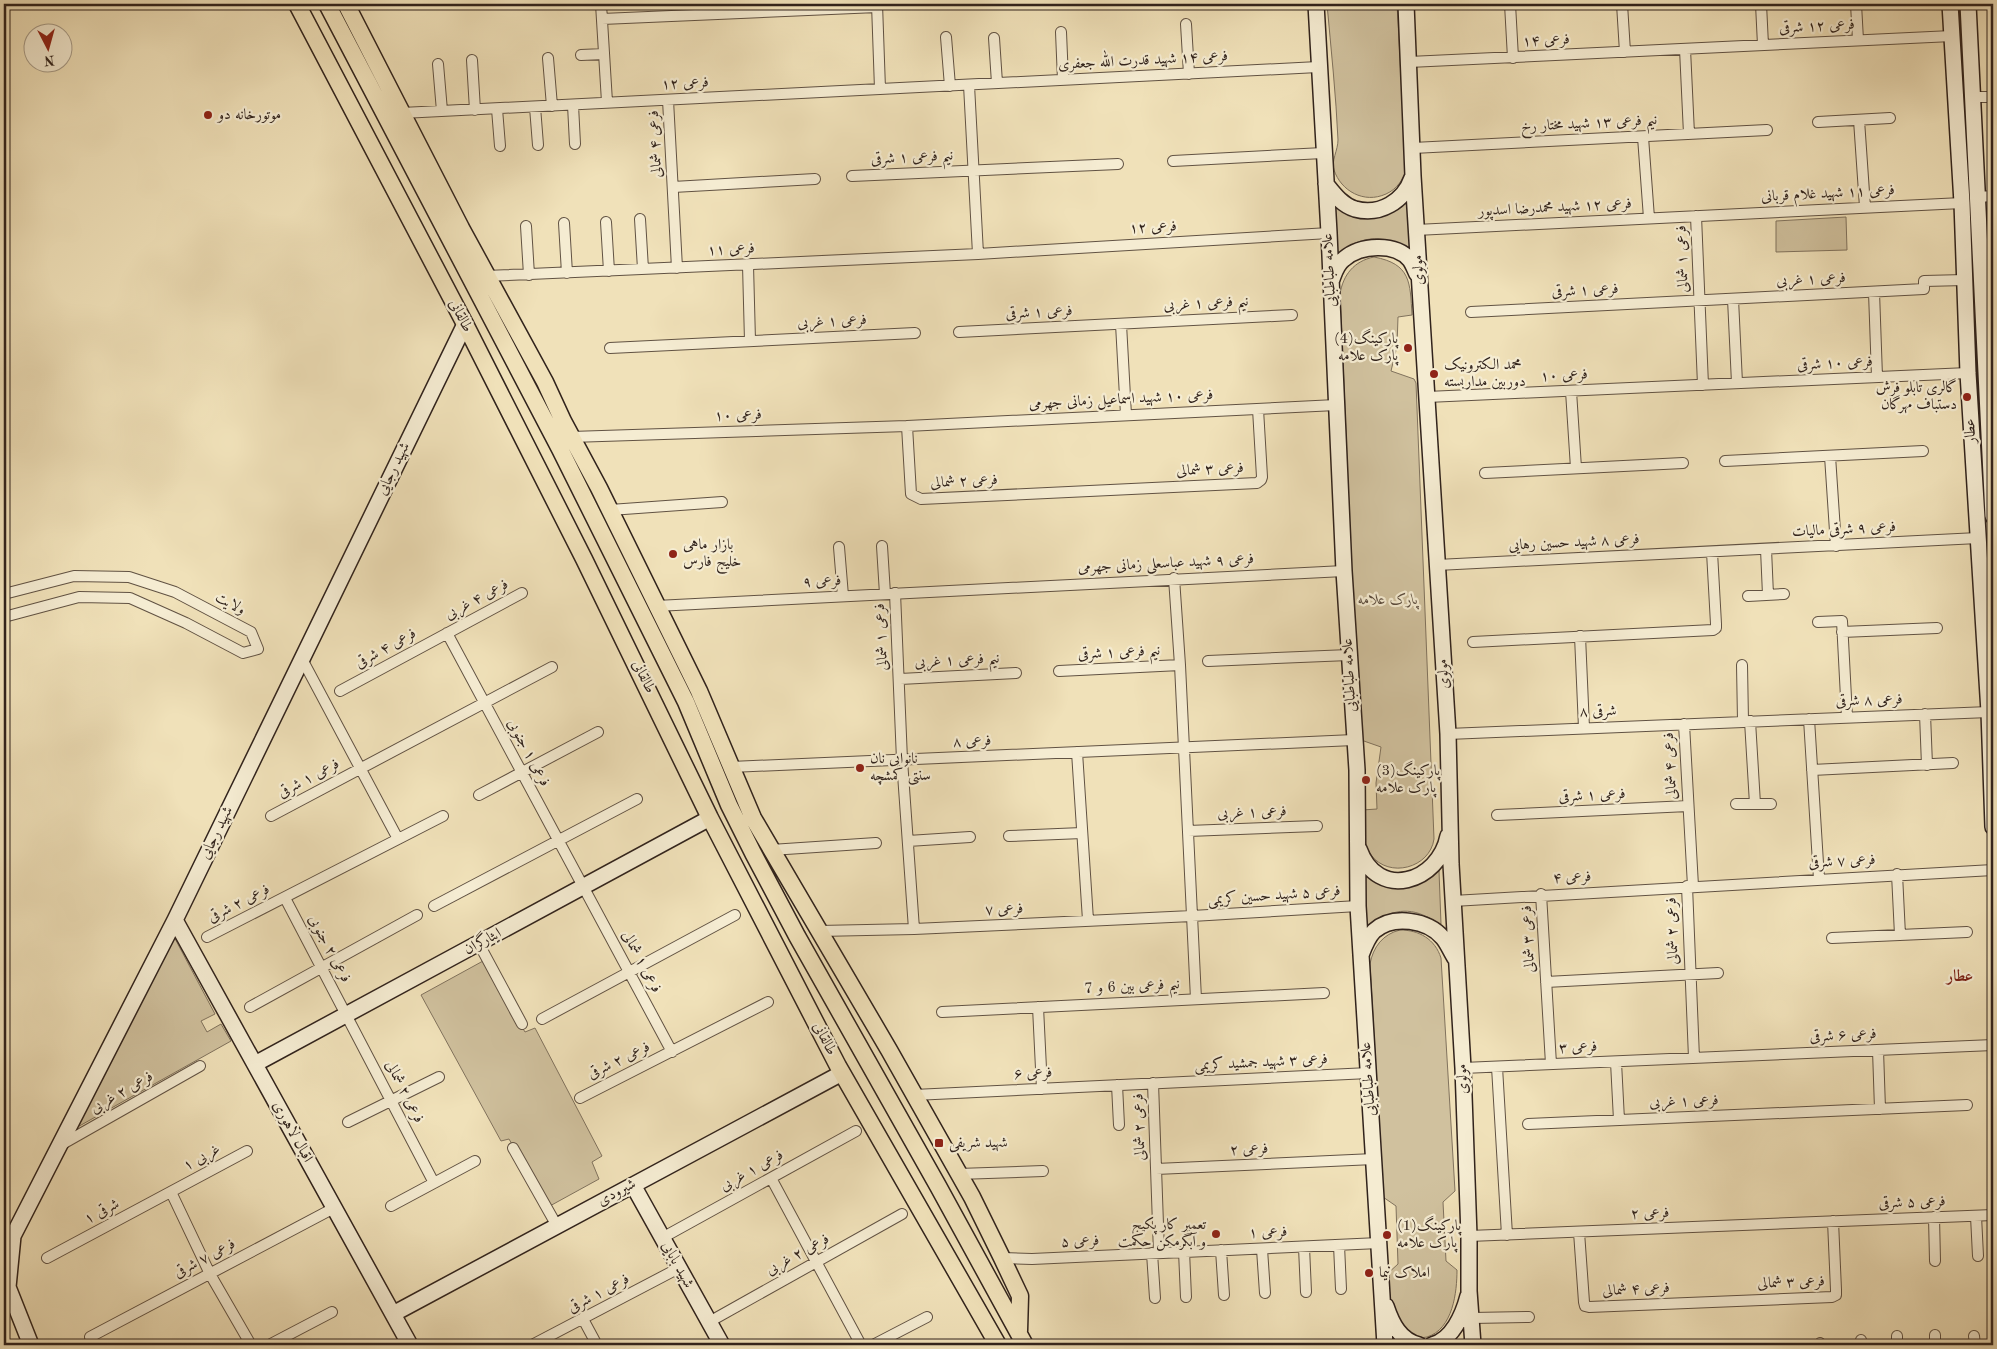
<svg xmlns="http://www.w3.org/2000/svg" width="1997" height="1349" font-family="'Old Standard TT',Amiri,serif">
<rect width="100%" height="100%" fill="#f0e1b9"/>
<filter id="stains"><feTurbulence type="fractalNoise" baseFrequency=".004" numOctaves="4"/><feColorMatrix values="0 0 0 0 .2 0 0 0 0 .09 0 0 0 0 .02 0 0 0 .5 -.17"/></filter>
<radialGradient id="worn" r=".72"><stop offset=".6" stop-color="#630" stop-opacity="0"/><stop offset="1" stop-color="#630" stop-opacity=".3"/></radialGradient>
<path fill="#d0c19e" stroke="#80725d" d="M1327 4H1397L1406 169C1403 180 1397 189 1386 194 1364 204 1341 191 1334 170 1331 161 1338 150 1338 140 1336 95 1331 49 1327 4Z
M1408 199 1410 252C1389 234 1360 234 1339 254L1336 253 1333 204 1344 208Z
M1846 217 1847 250 1776 252V221Z
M1374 257C1411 264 1410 282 1412 315L1398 317 1397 346 1391 371 1414 379 1416 383 1434 839C1430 868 1389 879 1371 855 1362 842 1363 824 1362 810L1377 809 1376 783 1381 747 1361 740C1351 592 1347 443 1340 294 1343 275 1354 261 1374 257Z
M1434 871H1439L1441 924C1434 922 1429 917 1423 915 1402 906 1383 914 1367 928L1362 875H1365L1382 884Z
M1400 930C1419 930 1435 939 1441 958L1455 1191 1443 1202 1446 1261 1457 1270C1457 1292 1453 1329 1427 1337 1408 1342 1393 1311 1389 1298 1387 1291 1387 1282 1386 1275L1398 1264 1396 1206 1383 1197 1370 964C1373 947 1383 934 1400 930Z
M172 933 215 1014 201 1021 207 1032 221 1024 231 1041 74 1129Z
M483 961 525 1032 535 1028 602 1156 592 1162 599 1179 548 1207 509 1139 501 1141 421 995Z"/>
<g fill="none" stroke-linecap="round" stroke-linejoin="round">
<defs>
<path id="street" d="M601 4 607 102
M877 4 880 89
M1510 4 1513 58
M1622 4 1625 52
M1761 4 1763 45
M1856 4 1858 40
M602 19 877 7
M1186 24 1189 74
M1061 32 1063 80
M946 37 950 86
M994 38 997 83
M1685 49 1689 134
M581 55 604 54
M548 58 552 106
M472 60 475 110
M1409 62 1952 36
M438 64 442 111
M969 85 978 254
M1973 97H1993
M668 100 677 268
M573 105 575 144
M535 107 538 145
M497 109 500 146
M402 113 1318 67
M1859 120 1865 207
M1818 122 1890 118
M1643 137 1649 218
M1413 148 1767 130
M1173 161 1323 153
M852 176 1118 164
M673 187 815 179
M1978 197 1993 196
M1696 216 1703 385
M640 219 643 269
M606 222 609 271
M564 223 567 273
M526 226 529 275
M1416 230 1962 203
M748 265 750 341
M486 276 978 254 1329 233
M1982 280 1993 279
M1874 292 1877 377
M1733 299 1737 383
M1471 312 1924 289V281L1965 280
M1121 324 1126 415
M959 332 1292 315
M610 348 915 333
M1571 391 1576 468
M1427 397 1968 373
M907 426 911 494 921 499 1257 483 1261 480 1262 477 1258 409
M571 437 907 426 1336 405
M1830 456 1836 546
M1725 461 1923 451
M1485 473 1683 463
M610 510 722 502
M882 546 885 594
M839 547 843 596
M1766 549 1768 595
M1437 565 1978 538
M1174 578 1180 665 1196 999
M895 593 902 760 914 929
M4 594 74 576 129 577 175 592 251 632 258 649 243 653 186 623 130 598 79 597 4 617
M1748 596 1784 594
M656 606 1344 571
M1818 622 1842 621 1847 717
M1842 632 1937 628
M447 633 672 1052
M1580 636 1584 728
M1473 642 1713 630 1716 628V624L1712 552
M302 659 398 839
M1208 661 1349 655
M1742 665 1743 721
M1059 671 1180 665
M900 679 1016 673
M340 691 522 593
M1925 714 1927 765
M1809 719 1819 879
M1750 721 1755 804
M1684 724 1693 886
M1448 734 1989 712
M1077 752 1088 920
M731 767 1354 740
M1812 770 1953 763
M479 795 598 732
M1736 804H1771
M1497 815 1688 806
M271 816 552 667
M1188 831 1317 826
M1009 836 1082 833
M908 841 970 837
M771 850 876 843
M1897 874 1900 935
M1687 886 1694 1058
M1541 894 1551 1064
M285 898 434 1183
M1453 901 1993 870
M434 906 637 799
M819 931 914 929 1192 916 1358 906
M207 937 443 816
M1832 938 1967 932
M479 944 522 1024
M1546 982 1718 973
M250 1007 417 915
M1038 1007 1042 1089
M942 1012 1324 993
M542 1019 735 915
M1878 1050 1880 1109
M1616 1062 1619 1120
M1497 1067 1507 1235
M1463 1068 1993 1045
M1153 1083 1159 1253
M1117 1085 1119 1125
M914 1095 1369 1073
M580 1098 768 1002
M348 1122 439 1077
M1528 1124 1967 1105
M59 1146 200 1066
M513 1148 557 1226
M1156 1169 1374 1159
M958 1174 1043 1171
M771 1178 861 1345
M171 1192 210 1274 251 1345
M391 1206 475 1161
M1976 1216 1978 1256
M1934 1217 1935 1261
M1579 1232 1584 1302 1585 1306 1589 1307 1832 1297 1836 1295V1290L1833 1221
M1469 1236 1993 1215
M662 1238 856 1131
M1339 1245 1341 1289
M1304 1247 1306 1292
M1262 1249 1265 1293
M1221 1250 1224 1295
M1184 1251 1186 1297
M1152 1253 1155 1298
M47 1258 247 1151
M1002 1258 1032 1259 1379 1243
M1472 1318 1529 1317
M583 1319 597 1345
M709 1322 902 1214
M1935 1335V1345
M1897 1336V1345
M1974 1336 1975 1345
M90 1337 334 1208
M1861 1340V1345
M1820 1343 1821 1345
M269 1345 332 1312
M532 1345 679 1268
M873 1345 927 1317"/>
<path id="secondary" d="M1316 4 1329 233 1344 571 1357 770 1358 906 1385 1345
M1406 4 1413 176 1448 734 1451 864 1463 1068 1469 1236V1291L1473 1345
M1950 4 1962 203 1968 373 1989 712 1993 827
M1968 4 1993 516
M1326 184C1334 194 1342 205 1355 209 1380 216 1404 201 1412 178
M1332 279C1335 271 1337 264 1344 259 1360 245 1395 242 1410 260 1413 264 1415 270 1417 274
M1359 849C1378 902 1439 882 1448 836
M175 920 410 1345
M1361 955C1364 947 1368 937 1374 931 1393 914 1428 920 1443 938 1448 944 1451 952 1455 958
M255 1064 710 818
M633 1185 722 1345
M1386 1306C1392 1324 1400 1340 1419 1345
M393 1314 842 1073
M31 1345 8 1287 13 1236 175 920 465 324
M1432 1345C1452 1340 1463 1315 1468 1296"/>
<path id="primary" d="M297 4 465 324 584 559 710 818 838 1066 998 1345
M327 4 560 449 686 702 729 805 753 853 797 936 938 1186 1025 1345
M346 4 461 228 545 382 563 421 599 488 699 691 753 818 889 1050 972 1197 1002 1258 1020 1296 1019 1331"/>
</defs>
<use href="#street" stroke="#615243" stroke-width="12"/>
<use href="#secondary" stroke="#31231c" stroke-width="18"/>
<use href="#primary" stroke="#31231c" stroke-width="19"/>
<use href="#street" stroke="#f5ecd2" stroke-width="10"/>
<use href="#secondary" stroke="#f5ecd2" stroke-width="15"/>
<use href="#primary" stroke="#f0e1b9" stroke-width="16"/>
</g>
<g fill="#8f2418" stroke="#f5ecd2" stroke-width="2">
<circle cx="208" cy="115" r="5"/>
<circle cx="1408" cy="348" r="5"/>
<circle cx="1434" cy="374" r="5"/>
<circle cx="1967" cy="397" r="5"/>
<circle cx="673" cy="554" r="5"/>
<circle cx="860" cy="768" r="5"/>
<circle cx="1366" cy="780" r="5"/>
<rect x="934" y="1138" width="10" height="10" rx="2.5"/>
<circle cx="1216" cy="1234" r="5"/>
<circle cx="1387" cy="1235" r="5"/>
<circle cx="1369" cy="1273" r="5"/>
</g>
<g text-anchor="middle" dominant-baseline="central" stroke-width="4.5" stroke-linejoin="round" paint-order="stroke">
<g font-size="15" fill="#31231c" stroke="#f5ecd2">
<text transform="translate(1817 27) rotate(-3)">فرعی ۱۲ شرقی</text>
<text transform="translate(1546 41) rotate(-3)">فرعی ۱۴</text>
<text transform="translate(1143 61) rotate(-3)">فرعی ۱۴ شهید قدرت الله جعفری</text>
<text transform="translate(685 84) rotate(-3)">فرعی ۱۲</text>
<text transform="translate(1589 124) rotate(-3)">نیم فرعی ۱۳ شهید مختار رخ</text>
<text transform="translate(656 144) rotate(-93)">فرعی ۴ شمالی</text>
<text transform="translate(912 158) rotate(-3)">نیم فرعی ۱ شرقی</text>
<text transform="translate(1828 194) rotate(-3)">فرعی ۱۱ شهید غلام قربانی</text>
<text transform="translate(1555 208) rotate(-3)">فرعی ۱۲ شهید محمدرضا اسدپور</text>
<text transform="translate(1153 228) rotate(-3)">فرعی ۱۲</text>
<text transform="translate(731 250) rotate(-3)">فرعی ۱۱</text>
<text transform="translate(1683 259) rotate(-92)">فرعی ۱ شمالی</text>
<text transform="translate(1330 270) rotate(-93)">علامه طباطبایی</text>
<text transform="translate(1419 270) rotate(-93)">مولوی</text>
<text transform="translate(1811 280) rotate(-3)">فرعی ۱ غربی</text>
<text transform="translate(1585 291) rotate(-3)">فرعی ۱ شرقی</text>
<text transform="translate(1206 304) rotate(-3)">نیم فرعی ۱ غربی</text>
<text transform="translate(1039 313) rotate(-3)">فرعی ۱ شرقی</text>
<text transform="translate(460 316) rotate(63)">طالقانی</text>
<text transform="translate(832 322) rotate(-3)">فرعی ۱ غربی</text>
<text transform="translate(1835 364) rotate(-3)">فرعی ۱۰ شرقی</text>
<text transform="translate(1564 376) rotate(-3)">فرعی ۱۰</text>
<text transform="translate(1121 400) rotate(-3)">فرعی ۱۰ شهید اسماعیل زمانی جهرمی</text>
<text transform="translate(738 416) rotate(-2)">فرعی ۱۰</text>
<text transform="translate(1971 431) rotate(-93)">عطار</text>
<text transform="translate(394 469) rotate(-64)">شهید رجایی</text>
<text transform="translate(1210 470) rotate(-3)">فرعی ۳ شمالی</text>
<text transform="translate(964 482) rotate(-3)">فرعی ۲ شمالی</text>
<text transform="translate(1844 530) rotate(-3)">فرعی ۹ شرقی مالیات</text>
<text transform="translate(1574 543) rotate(-3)">فرعی ۸ شهید حسین رهایی</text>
<text transform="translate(1166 564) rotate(-3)">فرعی ۹ شهید عباسعلی زمانی جهرمی</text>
<text transform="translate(822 582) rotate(-3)">فرعی ۹</text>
<text transform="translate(477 600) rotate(-28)">فرعی ۴ غربی</text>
<text transform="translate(230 604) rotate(28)">ولایت</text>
<text transform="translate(882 637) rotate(-93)">فرعی ۱ شمالی</text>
<text transform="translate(386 649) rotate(-29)">فرعی ۴ شرقی</text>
<text transform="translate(1119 653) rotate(-3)">نیم فرعی ۱ شرقی</text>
<text transform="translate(957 661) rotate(-3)">نیم فرعی ۱ غربی</text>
<text transform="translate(1444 674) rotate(-94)">مولوی</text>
<text transform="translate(1350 675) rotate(-93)">علامه طباطبایی</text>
<text transform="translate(643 677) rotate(64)">طالقانی</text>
<text transform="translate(1869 701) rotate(-2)">فرعی ۸ شرقی</text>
<text transform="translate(1598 712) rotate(-2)">۸ شرقی</text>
<text transform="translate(972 742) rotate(-3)">فرعی ۸</text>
<text transform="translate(528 753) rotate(62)">فرعی ۱ جنوبی</text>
<text transform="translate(1671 766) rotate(-93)">فرعی ۴ شمالی</text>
<text transform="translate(309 779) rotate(-28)">فرعی ۱ شرقی</text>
<text transform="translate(1592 796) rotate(-3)">فرعی ۱ شرقی</text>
<text transform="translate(1252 813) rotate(-2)">فرعی ۱ غربی</text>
<text transform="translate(217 833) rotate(-64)">شهید رجایی</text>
<text transform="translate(1842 862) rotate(-3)">فرعی ۷ شرقی</text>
<text transform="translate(1572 878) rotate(-3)">فرعی ۴</text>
<text transform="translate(1274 896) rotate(-4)">فرعی ۵ شهید حسین کریمی</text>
<text transform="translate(239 904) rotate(-27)">فرعی ۲ شرقی</text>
<text transform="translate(1004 910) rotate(-3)">فرعی ۷</text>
<text transform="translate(1673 931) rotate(-92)">فرعی ۲ شمالی</text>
<text transform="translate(1529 939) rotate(-93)">فرعی ۳ شمالی</text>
<text transform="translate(483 942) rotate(-28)">ایثارگران</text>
<text transform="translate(329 949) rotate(62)">فرعی ۲ جنوبی</text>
<text transform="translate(641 962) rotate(62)">فرعی ۱ شمالی</text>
<text transform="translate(1132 987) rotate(-3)">نیم فرعی بین 6 و 7</text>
<text transform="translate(1843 1036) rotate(-3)">فرعی ۶ شرقی</text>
<text transform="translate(824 1039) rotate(63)">طالقانی</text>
<text transform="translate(1578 1048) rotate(-3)">فرعی ۳</text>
<text transform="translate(619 1061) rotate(-26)">فرعی ۲ شرقی</text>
<text transform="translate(1261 1063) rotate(-3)">فرعی ۳ شهید جمشید کریمی</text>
<text transform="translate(1033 1074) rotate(-3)">فرعی ۶</text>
<text transform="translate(1369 1079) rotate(-94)">علامه طباطبایی</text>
<text transform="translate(1463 1079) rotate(-93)">مولوی</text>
<text transform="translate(404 1092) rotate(63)">فرعی ۲ شمالی</text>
<text transform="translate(122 1093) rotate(-30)">فرعی ۲ غربی</text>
<text transform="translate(1684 1102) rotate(-2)">فرعی ۱ غربی</text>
<text transform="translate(1140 1127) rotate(-92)">فرعی ۲ شمالی</text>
<text transform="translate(292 1132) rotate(61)">اقبال لاهوری</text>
<text transform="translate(1249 1150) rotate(-3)">فرعی ۲</text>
<text transform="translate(202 1158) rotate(-28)">۱ غربی</text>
<text transform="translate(752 1171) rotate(-29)">فرعی ۱ غربی</text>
<text transform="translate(617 1193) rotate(-28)">شیرودی</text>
<text transform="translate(1912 1203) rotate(-2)">فرعی ۵ شرقی</text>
<text transform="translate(102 1212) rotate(-28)">۱ شرقی</text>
<text transform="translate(1650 1214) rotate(-2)">فرعی ۲</text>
<text transform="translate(1268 1233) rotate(-2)">فرعی ۱</text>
<text transform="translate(1080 1242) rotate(-3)">فرعی ۵</text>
<text transform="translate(798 1255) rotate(-29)">فرعی ۲ غربی</text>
<text transform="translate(205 1259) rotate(-28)">فرعی ۷ شرقی</text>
<text transform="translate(677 1265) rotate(61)">شهید بابایی</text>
<text transform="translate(1791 1283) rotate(-2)">فرعی ۳ شمالی</text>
<text transform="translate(1636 1290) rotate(-3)">فرعی ۴ شمالی</text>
<text transform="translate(599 1294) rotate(-28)">فرعی ۱ شرقی</text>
</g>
<g font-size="15" fill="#31231c" stroke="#f5ecd2" text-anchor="start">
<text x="218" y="115">موتورخانه دو</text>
<text x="1398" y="339" text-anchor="end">پارکینگ(4)<tspan x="1398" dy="17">پارک علامه</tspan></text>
<text x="1444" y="365">محمد الکترونیک<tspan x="1444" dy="17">دوربین مداربسته</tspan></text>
<text x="1957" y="388" text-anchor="end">گالری تابلو فرش<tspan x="1957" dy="17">دستباف مهرگان</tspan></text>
<text x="683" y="545">بازار ماهی<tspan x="683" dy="17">خلیج فارس</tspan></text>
<text x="870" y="759">نانوایی نان<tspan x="870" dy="17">سنتی کمشچه</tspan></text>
<text x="1376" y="771">پارکینگ(3)<tspan x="1376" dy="17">پارک علامه</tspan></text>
<text x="949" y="1143">شهید شریفی</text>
<text x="1206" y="1225" text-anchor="end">تعمیر کار پکیج<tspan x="1206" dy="17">و آبگرمکن حکمت</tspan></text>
<text x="1397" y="1226">پارکینگ(1)<tspan x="1397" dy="17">پارک علامه</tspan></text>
<text x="1379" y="1273">املاک نیما</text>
</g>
<g font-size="15" font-style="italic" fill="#594a3c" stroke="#f5ecd2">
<text x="1388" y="600">پارک علامه</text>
</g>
<g font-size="16" font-weight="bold" fill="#7a1f14" stroke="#f5ecd2">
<text x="1960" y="977">عطار</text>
</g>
</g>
<rect width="1997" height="1349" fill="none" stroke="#f0e1b9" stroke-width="20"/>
<rect x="5" y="5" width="1987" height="1339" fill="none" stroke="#31231c" stroke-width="2.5"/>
<rect x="10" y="10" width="1977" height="1329" fill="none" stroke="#31231c"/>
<g transform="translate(48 48) rotate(174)"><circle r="24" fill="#f5ecd2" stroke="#a79c89"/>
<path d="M0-4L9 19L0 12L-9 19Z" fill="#8f2418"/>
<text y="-8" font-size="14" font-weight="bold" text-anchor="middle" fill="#31231c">N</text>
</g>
<rect width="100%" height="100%" filter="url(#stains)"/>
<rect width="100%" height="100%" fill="url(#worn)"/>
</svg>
